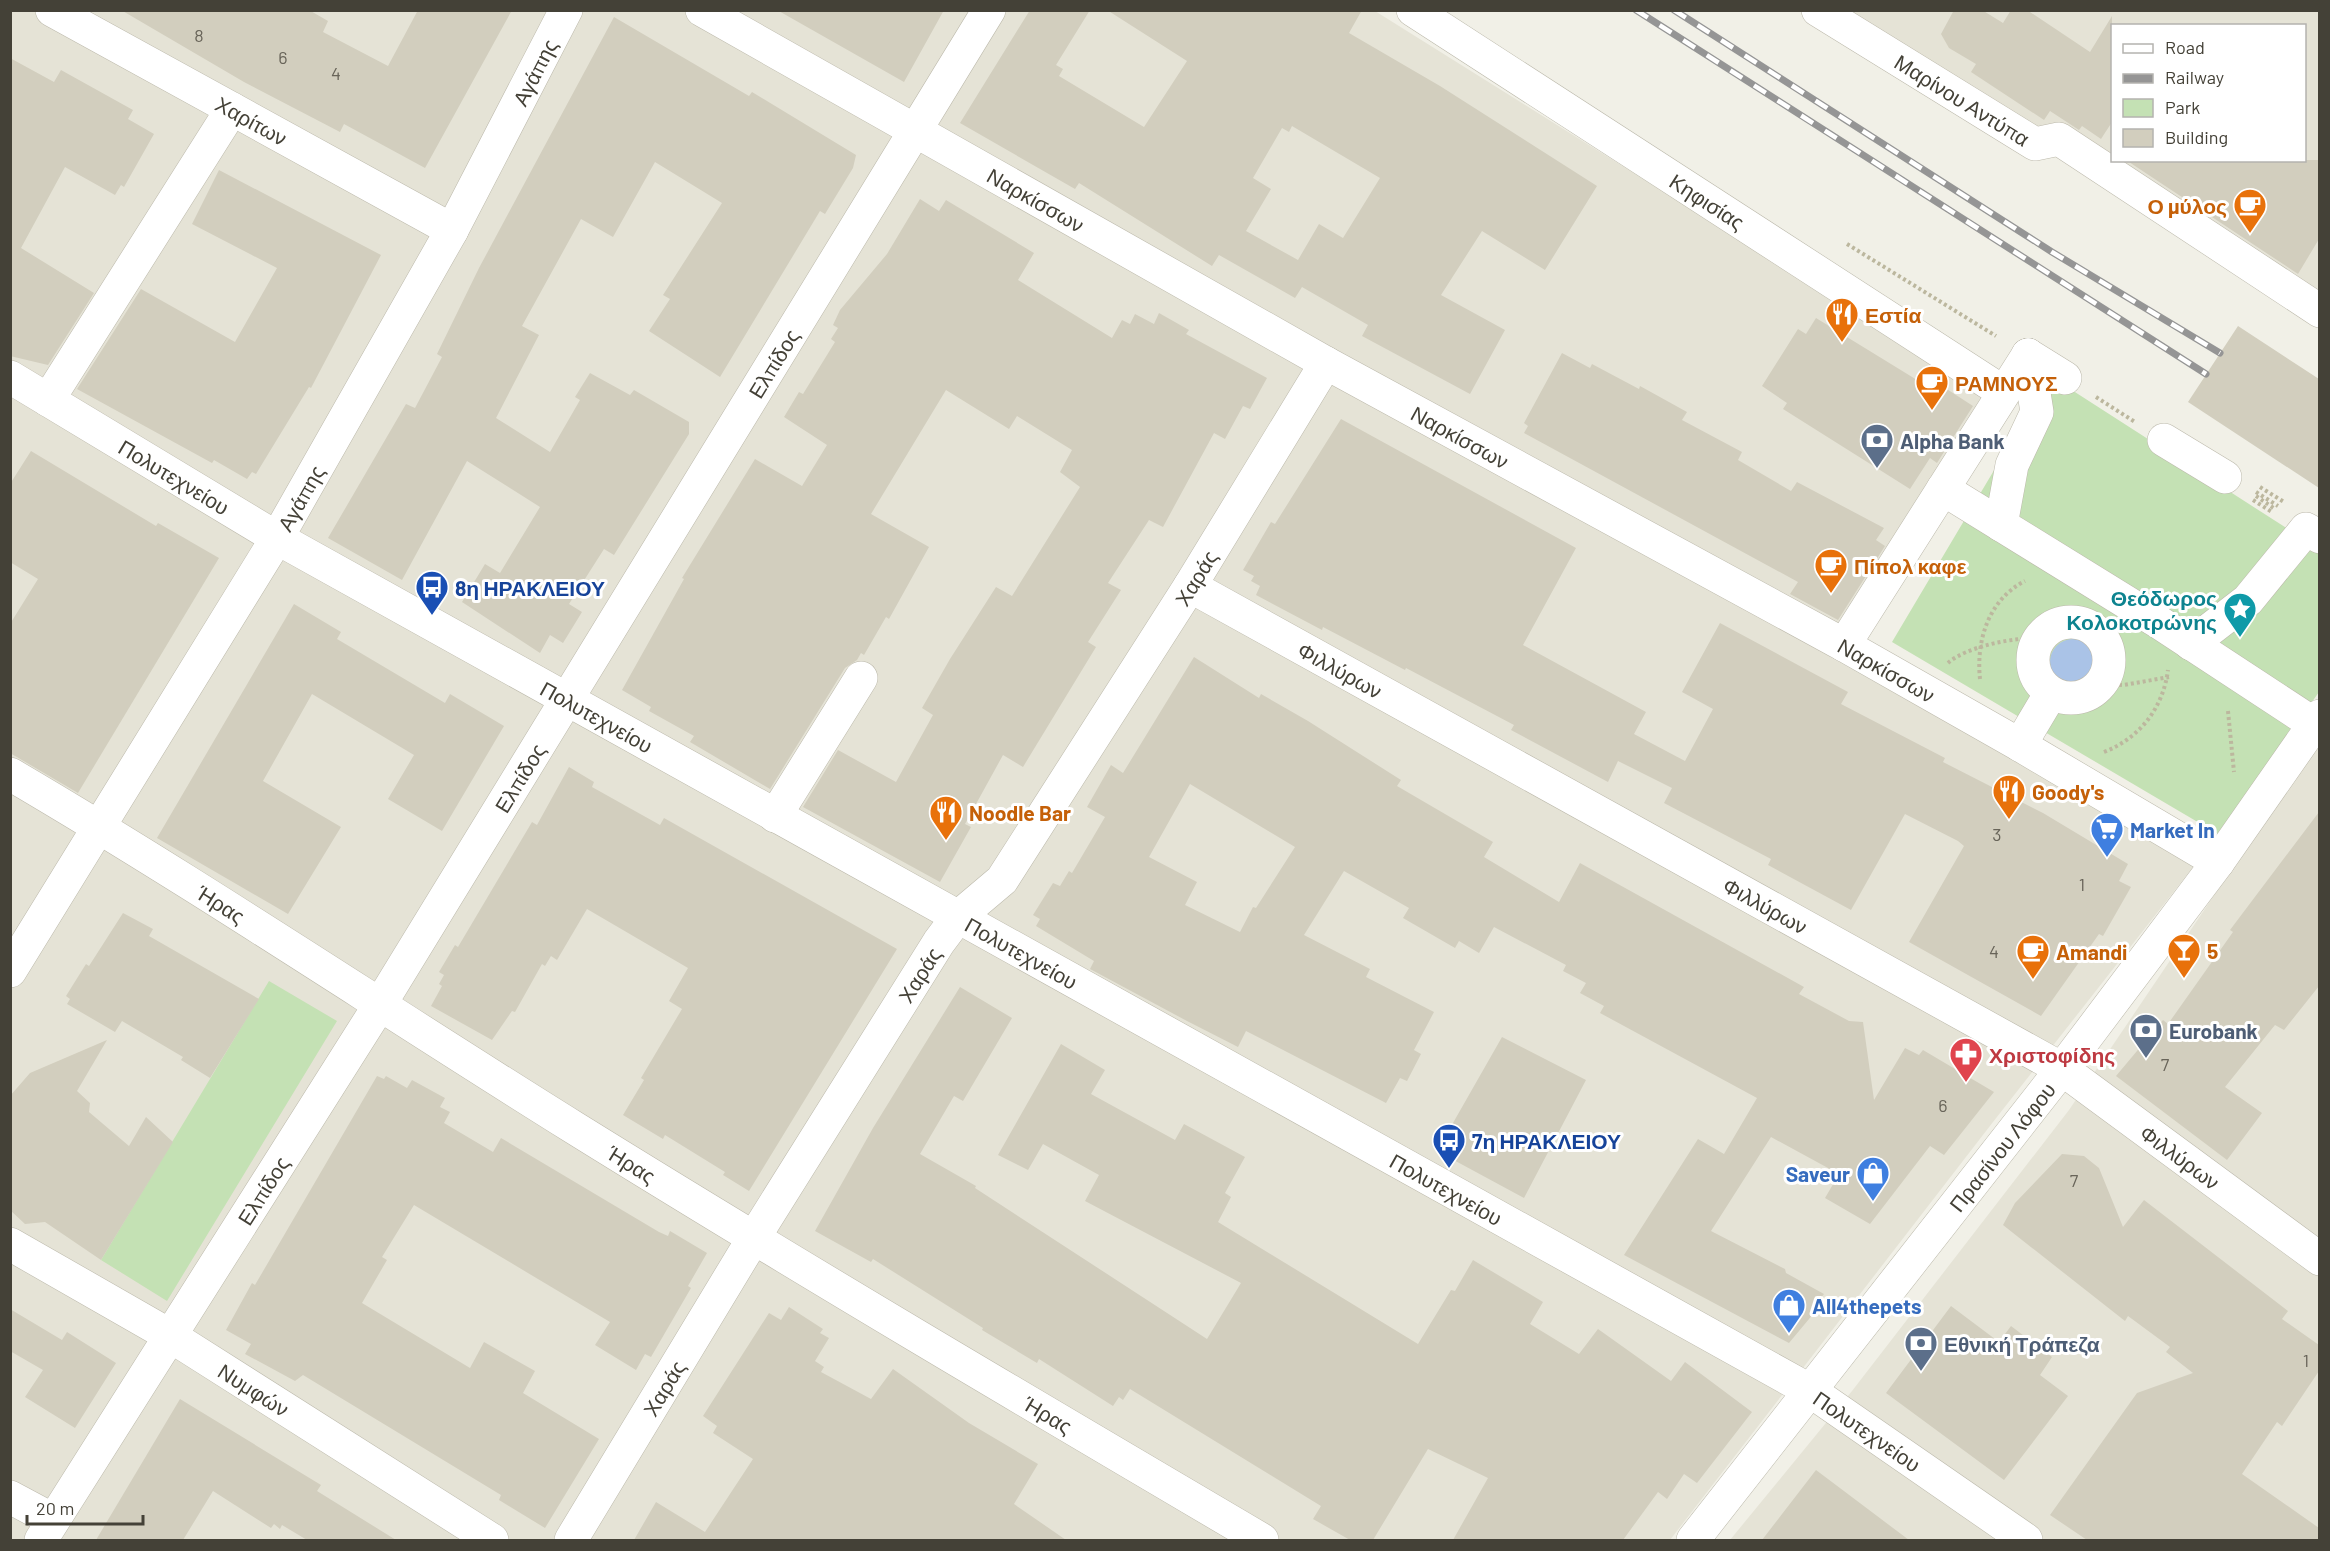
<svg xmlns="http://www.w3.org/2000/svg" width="2330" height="1551" font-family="Barlow,sans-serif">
<rect width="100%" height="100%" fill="#f1f0e7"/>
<path fill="#e5e3d6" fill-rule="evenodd" d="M11 11H1375L1991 397 1830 657 2197 862 1993 1122 1670 1540H11Z
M1847 11H2319V319ZM2112 26H2304V160H2112Z
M2315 746 2319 749V1540H1730L1852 1391 2069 1110Z"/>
<path fill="#c4e1b4" d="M2050 376 2319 549V692L2218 834 1892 642Z
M269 981 337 1021 167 1301 101 1260Z"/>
<path fill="#aac3e7" d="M2050 662a23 23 0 1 1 46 0a23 23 0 1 1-46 0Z"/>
<path fill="#d2cebe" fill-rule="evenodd" d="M121 10H309L328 21 323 32 388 66 418 10H512L425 168 344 124 340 132 244 82Z
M777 10H944L904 82Z
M1030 10H1090L1056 65 1063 69 1059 76 1144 127 1187 61 1107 10H1362L1349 33 1440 86 1597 186 1545 270 1482 231 1441 295 1505 330 1470 394 1362 336 1368 325 1302 287 1295 298 1219 255 1212 266 1079 183 1075 189 960 123ZM1292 126 1380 178 1343 238 1319 224 1298 260 1246 231 1271 189 1253 178 1282 128 1289 132Z
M1954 10H1982L2003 23 2011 10H2027L2090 52 2112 16V122L2101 139 2082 126 2079 130 2050 111 2044 120 1971 72 1976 64 1949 48 1941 34Z
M614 17 749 96 752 92 856 155 853 168 825 214 820 211 720 377 649 331 670 299 663 295 722 203 655 162 613 237 581 219 522 326 539 335 496 418 550 452 580 400 575 397 590 373 630 395 634 390 689 422V434L614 555 604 549 569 604 582 612 563 643 550 635 540 653 462 602 485 564 500 573 540 507 467 461 402 580 328 538 406 404 415 408 442 357 437 354 479 268Z
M10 58 54 82 61 70 133 110 128 119 154 134 124 187 121 185 115 195 65 167 21 248 94 293 48 365 10 356Z
M2126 160H2319V239L2298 274Z
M219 170 381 255 311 388 309 387 256 474 252 472 247 479 214 460 212 463 77 389 141 289 235 342 277 268 192 224Z
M920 199 939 211 946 200 1034 253 1018 280 1112 338 1122 320 1130 324 1135 314 1154 324 1159 313 1189 330 1186 334 1267 378 1250 409 1243 406 1225 439 1214 433 1163 527 1149 520 1108 583 1121 590 1088 642 1096 647 1023 767 1003 755 965 824 971 827 940 882 803 807 838 750 896 782 933 715 922 708 950 659 996 587 1012 596 1080 487 1060 472 1072 450 1017 416 1009 429 946 390 871 514 929 547 889 619 886 617 864 655 861 653 857 660 845 668 770 789 690 742 694 736 649 711 651 707 622 690 684 579 682 578 755 459 802 486 827 445 784 417 799 392 803 394 835 342 831 339 838 328 833 325 840 310 887 254Z
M1816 318 1917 380 1922 373 1973 406 1937 463 1930 458 1910 489 1783 409 1787 403 1762 386 1798 329 1806 334Z
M2238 326 2319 379V488L2188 402Z
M1562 353 1590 368 1592 364 1639 389 1640 386 1687 412 1682 420 1742 452 1738 460 1791 491 1797 482 1884 528 1876 540 1885 546 1838 620 1790 594 1798 582 1524 433 1528 426 1524 423Z
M1341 419 1576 548 1523 645 1646 712 1634 734 1685 761 1713 709 1682 692 1720 623 1848 692 1841 704 1945 758 1943 762 2043 813 2128 864 2119 881 2131 887 2103 936 2099 934 2041 1016 1909 942 1964 846 1958 841 1905 814 1851 910 1768 865 1771 859 1664 803 1672 788 1618 761 1608 782 1511 730 1514 725 1406 668 1405 670 1323 627 1322 630 1256 595 1260 586 1251 581 1254 576 1243 570 1271 522 1275 524Z
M31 451 156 526 158 523 219 558 78 793 10 753V624L38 579 10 562V484Z
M294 604 341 632 337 639 445 703 450 694 504 726 442 831 388 799 414 755 312 694 263 781 341 827 288 914 157 838Z
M1194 657 1259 698 1261 694 1308 721 1401 780 1397 786 1493 842 1484 857 1559 902 1580 863 1804 987 1799 994 1849 1021 1863 1022 1874 1100 1905 1048 1919 1055 1923 1050 1994 1092 1944 1155 1930 1146 1870 1224 1825 1198 1839 1174 1771 1137 1711 1231 1785 1269 1786 1273 1824 1294 1812 1309 1814 1313 1789 1343 1624 1255 1698 1139 1724 1154 1757 1098 1600 1013 1604 1006 1580 993 1586 983 1563 971 1566 965 1494 927 1479 953 1459 941 1455 948 1403 918 1409 908 1344 871 1304 935 1370 969 1366 977 1434 1012 1414 1050 1421 1054 1407 1081 1400 1078 1386 1103 1246 1031 1238 1047 1187 1021 1090 969 1094 961 1036 926 1040 919 1033 915 1053 883 1060 886 1069 871 1072 873 1105 817 1087 807 1111 765 1123 773ZM1190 784 1295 847 1256 908 1253 907 1240 932 1185 905 1197 882 1149 857Z
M569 767 594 782 592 787 660 825 664 818 897 949 749 1191 723 1175 725 1172 665 1135 663 1139 623 1115 644 1080 641 1078 682 1009 669 1001 688 968 587 909 557 960 551 956 545 966 542 964 515 1012 512 1011 492 1040 431 1006 442 986 439 984 444 975 439 972 455 945 458 947 532 822 537 825Z
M2319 812V986L2284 1030 2275 1025 2225 1087 2262 1113 2227 1160 2116 1076 2163 1020 2168 1024 2233 932 2230 930Z
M123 913 153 929 149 936 259 999 210 1078 181 1060 183 1057 122 1021 115 1032 67 1004 70 999 66 996 86 964 89 966Z
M960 987 1012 1018 963 1101 954 1096 920 1154 976 1186 975 1188 1207 1339 1241 1283 1085 1201 1099 1175 1043 1144 1028 1170 998 1155 1061 1044 1105 1070 1091 1094 1175 1140 1184 1124 1245 1157 1225 1193 1231 1197 1218 1222 1418 1344 1451 1290 1455 1291 1473 1260 1543 1302 1530 1324 1579 1354 1598 1329 1671 1381 1685 1362 1752 1412 1697 1483 1684 1474 1667 1499 1658 1492 1623 1540H1453L1488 1478 1428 1449 1373 1540H1350L1313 1519 1321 1506 1130 1389 1123 1400 1119 1397 1113 1406 1039 1359 1037 1363 982 1330 983 1328 873 1259 871 1262 815 1231 873 1128Z
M1502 1037 1586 1080 1524 1198 1437 1151Z
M107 1040 77 1091 90 1103 89 1112 129 1146 146 1117 173 1142 101 1260 45 1222 25 1224 10 1210V1096L30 1073Z
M377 1076 384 1079 386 1076 407 1088 412 1080 445 1098 440 1107 450 1112 444 1123 493 1152 501 1138 659 1232 668 1236 670 1231 707 1253 688 1286 691 1288 651 1357 645 1354 636 1370 595 1345 610 1322 414 1205 382 1257 387 1260 362 1303 470 1368 484 1342 535 1371 523 1393 599 1439 545 1528 499 1500 501 1495 303 1375 295 1381 245 1354 251 1344 226 1330 252 1283 255 1285Z
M2062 1154 2084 1156 2099 1168 2123 1227 2144 1200 2288 1311 2282 1319 2319 1345V1371L2282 1426 2277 1422 2242 1474 2319 1528V1540H2087L2050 1515 2137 1393 2193 1373 2166 1352 2170 1347 2128 1316 2125 1321 2003 1225 2015 1203Z
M1951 1306 1999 1342 2011 1326 2052 1357 2040 1375 2068 1396 2004 1480 1886 1393Z
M789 1307 823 1329 820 1333 829 1338 815 1361 824 1367 821 1372 871 1399 893 1369 969 1423 1038 1464 1014 1504 1066 1540H634L656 1502 705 1532 753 1459 713 1433 717 1426 703 1416 769 1313 781 1320Z
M10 1309 62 1340 67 1332 116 1363 75 1428 25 1397 43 1370 10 1351Z
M180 1399 321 1485 317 1491 396 1540H307L282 1525 280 1529 274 1524 271 1528 213 1491 183 1540H96Z
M1816 1470 1909 1540H1762Z"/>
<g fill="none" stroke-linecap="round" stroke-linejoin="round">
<defs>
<g id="minor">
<path id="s1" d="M52 10 452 230"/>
<path id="s2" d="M702 10 1326 363 1844 645 2020 745 2218 862"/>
<path id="s3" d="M1413 10 2003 392"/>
<path id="s4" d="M1818 10 2035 144 2059 139 2320 311"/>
<path d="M2028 355 2065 378"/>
<path id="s5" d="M10 377 277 538 1809 1390 2026 1540"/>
<path d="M48 400 232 109"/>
<path d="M2164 440 2225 477"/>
<path d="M1943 489 2160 623 2320 728"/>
<path d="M2001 525 2012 465 2037 412 2028 355"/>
<path id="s6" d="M1190 586 2062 1069 2320 1259"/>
<circle cx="2071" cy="660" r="38"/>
<path d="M2191 644 2248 600 2306 529 2320 537"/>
<path d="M1844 645 2028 355"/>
<path d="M2020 745 2051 693"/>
<path id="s7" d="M10 774C201 886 385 1010 573 1127 800 1268 1031 1404 1262 1540"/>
<path d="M775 816 861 678"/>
<path id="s8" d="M10 971 277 538 452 230 566 10"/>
<path id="s9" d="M10 1244 169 1335 492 1540"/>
<path d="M10 1497 53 1520"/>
<path id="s10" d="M41 1540 379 1006 989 10"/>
<path id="s11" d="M571 1540 753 1239 939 942 957 918 1002 880 1190 586 1326 363"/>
<path id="s12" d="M1693 1540 2062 1069 2218 862 2320 716"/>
</g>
</defs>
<use href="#minor" stroke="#bcb9ab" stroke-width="34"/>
<path stroke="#bcb79e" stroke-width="4" stroke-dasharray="3 3" stroke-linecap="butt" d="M1847 244 1996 336
M2096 397 2135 422
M2260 487 2284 502
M2256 492 2278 506
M2256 496 2275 509
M2253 500 2272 512
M1948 663C1967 646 2016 637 2041 638
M1980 679C1976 641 1988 600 2025 581
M2101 684 2124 685 2169 677
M2228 711 2234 772
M2104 752C2140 738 2163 708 2168 670"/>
<use href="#minor" stroke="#fff" stroke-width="33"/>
<defs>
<path id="rail" d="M1636 10 2206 374
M1674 10 2052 252 2220 353"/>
</defs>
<use href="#rail" stroke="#959595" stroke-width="7"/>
<use href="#rail" stroke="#fff" stroke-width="4.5" stroke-dasharray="14" stroke-linecap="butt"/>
</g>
<defs>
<symbol id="cafe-pin" viewBox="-11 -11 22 30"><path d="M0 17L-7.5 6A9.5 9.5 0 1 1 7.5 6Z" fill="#e8710a" stroke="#fff"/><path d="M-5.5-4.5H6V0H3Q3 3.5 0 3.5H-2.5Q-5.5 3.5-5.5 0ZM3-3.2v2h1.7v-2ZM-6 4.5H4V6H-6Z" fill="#fff"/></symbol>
<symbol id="restaurant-pin" viewBox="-11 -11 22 30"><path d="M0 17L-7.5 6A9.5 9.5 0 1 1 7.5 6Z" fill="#e8710a" stroke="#fff"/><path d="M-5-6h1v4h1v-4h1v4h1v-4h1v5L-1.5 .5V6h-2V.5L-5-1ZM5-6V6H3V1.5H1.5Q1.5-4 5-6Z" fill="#fff"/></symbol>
<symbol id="bank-pin" viewBox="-11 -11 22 30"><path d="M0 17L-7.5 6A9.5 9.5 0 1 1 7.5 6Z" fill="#5c6f8a" stroke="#fff"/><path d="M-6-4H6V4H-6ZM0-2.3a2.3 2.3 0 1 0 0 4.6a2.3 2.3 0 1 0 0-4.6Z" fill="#fff"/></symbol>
<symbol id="bus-pin" viewBox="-11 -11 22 30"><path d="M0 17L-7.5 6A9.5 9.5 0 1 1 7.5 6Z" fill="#1a4fb4" stroke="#fff"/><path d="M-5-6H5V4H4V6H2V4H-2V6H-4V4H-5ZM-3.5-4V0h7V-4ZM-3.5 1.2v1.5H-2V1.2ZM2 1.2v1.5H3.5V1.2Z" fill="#fff"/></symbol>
<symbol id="sight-pin" viewBox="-11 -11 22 30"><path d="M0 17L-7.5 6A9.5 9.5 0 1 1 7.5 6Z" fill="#0f9aa8" stroke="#fff"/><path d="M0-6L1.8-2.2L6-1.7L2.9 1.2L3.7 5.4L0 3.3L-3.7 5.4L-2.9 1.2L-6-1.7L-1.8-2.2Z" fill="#fff"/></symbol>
<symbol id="supermarket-pin" viewBox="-11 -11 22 30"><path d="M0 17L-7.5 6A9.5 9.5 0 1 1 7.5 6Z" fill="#3f7fe0" stroke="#fff"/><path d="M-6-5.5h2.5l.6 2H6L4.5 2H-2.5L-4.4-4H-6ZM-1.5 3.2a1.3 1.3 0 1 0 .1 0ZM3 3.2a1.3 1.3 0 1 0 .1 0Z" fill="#fff"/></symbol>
<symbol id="bar-pin" viewBox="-11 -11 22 30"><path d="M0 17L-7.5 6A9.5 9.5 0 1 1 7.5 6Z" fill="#e8710a" stroke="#fff"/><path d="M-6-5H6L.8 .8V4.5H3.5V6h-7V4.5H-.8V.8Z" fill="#fff"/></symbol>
<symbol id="pharmacy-pin" viewBox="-11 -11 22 30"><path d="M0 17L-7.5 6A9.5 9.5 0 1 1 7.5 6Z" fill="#e0444e" stroke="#fff"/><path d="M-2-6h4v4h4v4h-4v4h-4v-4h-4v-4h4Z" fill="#fff"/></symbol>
<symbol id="shop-pin" viewBox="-11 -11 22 30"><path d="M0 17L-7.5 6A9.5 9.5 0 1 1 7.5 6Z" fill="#3f7fe0" stroke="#fff"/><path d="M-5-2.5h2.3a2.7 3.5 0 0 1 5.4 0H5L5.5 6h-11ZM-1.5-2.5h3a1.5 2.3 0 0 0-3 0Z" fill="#fff"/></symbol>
</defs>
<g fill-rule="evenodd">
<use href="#cafe-pin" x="2231" y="186" width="38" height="52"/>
<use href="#restaurant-pin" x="1823" y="295" width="38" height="52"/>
<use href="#cafe-pin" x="1913" y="363" width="38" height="52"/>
<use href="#bank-pin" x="1858" y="421" width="38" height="52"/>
<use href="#cafe-pin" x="1812" y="546" width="38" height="52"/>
<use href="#bus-pin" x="413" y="568" width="38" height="52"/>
<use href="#sight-pin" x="2221" y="590" width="38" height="52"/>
<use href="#restaurant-pin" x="1990" y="772" width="38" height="52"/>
<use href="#restaurant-pin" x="927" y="793" width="38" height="52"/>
<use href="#supermarket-pin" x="2088" y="810" width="38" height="52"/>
<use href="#bar-pin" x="2165" y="931" width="38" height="52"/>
<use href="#cafe-pin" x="2014" y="932" width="38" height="52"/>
<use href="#bank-pin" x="2127" y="1011" width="38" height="52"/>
<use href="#pharmacy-pin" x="1947" y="1035" width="38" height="52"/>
<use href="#bus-pin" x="1430" y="1121" width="38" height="52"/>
<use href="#shop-pin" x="1854" y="1154" width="38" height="52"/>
<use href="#shop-pin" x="1770" y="1286" width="38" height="52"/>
<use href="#bank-pin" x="1902" y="1324" width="38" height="52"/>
</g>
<g text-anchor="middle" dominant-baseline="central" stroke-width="6" stroke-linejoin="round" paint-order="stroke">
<g font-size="18" fill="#686459">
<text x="199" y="35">8</text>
<text x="283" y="57">6</text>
<text x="336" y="73">4</text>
<text x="1997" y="834">3</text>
<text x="2082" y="884">1</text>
<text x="1994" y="951">4</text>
<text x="2165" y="1064">7</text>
<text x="1943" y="1105">6</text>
<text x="2074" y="1180">7</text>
<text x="2306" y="1360">1</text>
</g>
<g font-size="21" fill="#444137" stroke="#fff">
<text stroke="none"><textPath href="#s8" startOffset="1041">Αγάπης</textPath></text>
<text stroke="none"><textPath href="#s4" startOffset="170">Μαρίνου Αντύπα</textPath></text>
<text stroke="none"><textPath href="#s1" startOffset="228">Χαρίτων</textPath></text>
<text stroke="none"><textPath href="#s2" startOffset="384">Ναρκίσσων</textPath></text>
<text stroke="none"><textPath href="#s3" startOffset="351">Κηφισίας</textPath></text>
<text stroke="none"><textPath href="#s10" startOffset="1386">Ελπίδος</textPath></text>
<text stroke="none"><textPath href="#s2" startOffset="870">Ναρκίσσων</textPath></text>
<text stroke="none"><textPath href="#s5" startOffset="192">Πολυτεχνείου</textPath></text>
<text stroke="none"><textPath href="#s8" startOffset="555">Αγάπης</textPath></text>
<text stroke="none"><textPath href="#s11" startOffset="1150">Χαράς</textPath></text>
<text stroke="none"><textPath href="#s6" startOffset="172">Φιλλύρων</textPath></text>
<text stroke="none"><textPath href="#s2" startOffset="1356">Ναρκίσσων</textPath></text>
<text stroke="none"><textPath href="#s5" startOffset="678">Πολυτεχνείου</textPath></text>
<text stroke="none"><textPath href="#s10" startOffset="900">Ελπίδος</textPath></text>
<text stroke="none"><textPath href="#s7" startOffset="248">Ήρας</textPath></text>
<text stroke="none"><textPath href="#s6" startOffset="658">Φιλλύρων</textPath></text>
<text stroke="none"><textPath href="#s5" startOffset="1164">Πολυτεχνείου</textPath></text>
<text stroke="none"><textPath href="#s11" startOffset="664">Χαράς</textPath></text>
<text stroke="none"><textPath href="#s12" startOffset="500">Πρασίνου Λόφου</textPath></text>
<text stroke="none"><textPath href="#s6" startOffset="1144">Φιλλύρων</textPath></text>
<text stroke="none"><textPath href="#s7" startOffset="734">Ήρας</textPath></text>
<text stroke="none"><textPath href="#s5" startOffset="1650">Πολυτεχνείου</textPath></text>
<text stroke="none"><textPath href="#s10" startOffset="414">Ελπίδος</textPath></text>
<text stroke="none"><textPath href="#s11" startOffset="178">Χαράς</textPath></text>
<text stroke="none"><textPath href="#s9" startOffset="284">Νυμφών</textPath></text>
<text stroke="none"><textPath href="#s7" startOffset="1220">Ήρας</textPath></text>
<text stroke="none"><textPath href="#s5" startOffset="2136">Πολυτεχνείου</textPath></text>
</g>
<g font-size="21" font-weight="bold" fill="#c56008" stroke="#fff" text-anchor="start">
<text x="2227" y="205" text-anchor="end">Ο μύλος</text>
<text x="1865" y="314">Εστία</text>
<text x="1955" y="382">ΡΑΜΝΟΥΣ</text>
<text x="1854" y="565">Πίπολ καφε</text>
<text x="2032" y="791">Goody's</text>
<text x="969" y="812">Noodle Bar</text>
<text x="2207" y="950">5</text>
<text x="2056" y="951">Amandi</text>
</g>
<g font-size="21" font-weight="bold" fill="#4e5e75" stroke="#fff" text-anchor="start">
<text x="1900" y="440">Alpha Bank</text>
<text x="2169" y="1030">Eurobank</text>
<text x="1944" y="1343">Εθνική Τράπεζα</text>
</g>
<g font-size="21" font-weight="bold" fill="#164399" stroke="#fff" text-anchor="start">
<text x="455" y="587">8η ΗΡΑΚΛΕΙΟΥ</text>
<text x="1472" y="1140">7η ΗΡΑΚΛΕΙΟΥ</text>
</g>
<g font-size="21" font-weight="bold" fill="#0d838f" stroke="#fff" text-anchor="end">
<text x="2217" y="597">Θεόδωρος<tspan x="2217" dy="24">Κολοκοτρώνης</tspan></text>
</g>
<g font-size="21" font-weight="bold" fill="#366cbe" stroke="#fff" text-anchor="start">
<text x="2130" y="829">Market In</text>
<text x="1850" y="1173" text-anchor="end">Saveur</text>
<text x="1812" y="1305">All4thepets</text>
</g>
<g font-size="21" font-weight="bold" fill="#be3a42" stroke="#fff" text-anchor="start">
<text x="1989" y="1054">Χριστοφίδης</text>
</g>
</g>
<rect width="2330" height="1551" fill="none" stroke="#444137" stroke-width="24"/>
<rect x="2111" y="24" width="195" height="138" fill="#ffffff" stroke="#b4b3af" stroke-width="1.5"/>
<rect x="2123" y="44" width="30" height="9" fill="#ffffff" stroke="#b4b3af" stroke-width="1.5"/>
<text x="2165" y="54" font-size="18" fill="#444137">Road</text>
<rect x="2123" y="74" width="30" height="9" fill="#959595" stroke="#b4b3af" stroke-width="1.5"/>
<text x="2165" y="84" font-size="18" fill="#444137">Railway</text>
<rect x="2123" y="99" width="30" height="18" fill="#c4e1b4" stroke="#b4b3af" stroke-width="1.5"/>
<text x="2165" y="114" font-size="18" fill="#444137">Park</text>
<rect x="2123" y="129" width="30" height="18" fill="#d2cebe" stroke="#b4b3af" stroke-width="1.5"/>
<text x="2165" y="144" font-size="18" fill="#444137">Building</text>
<path d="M27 1515v9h116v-9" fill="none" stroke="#444137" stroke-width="3"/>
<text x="36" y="1515" font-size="18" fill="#444137" stroke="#ffffff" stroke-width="4.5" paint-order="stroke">20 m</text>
</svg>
